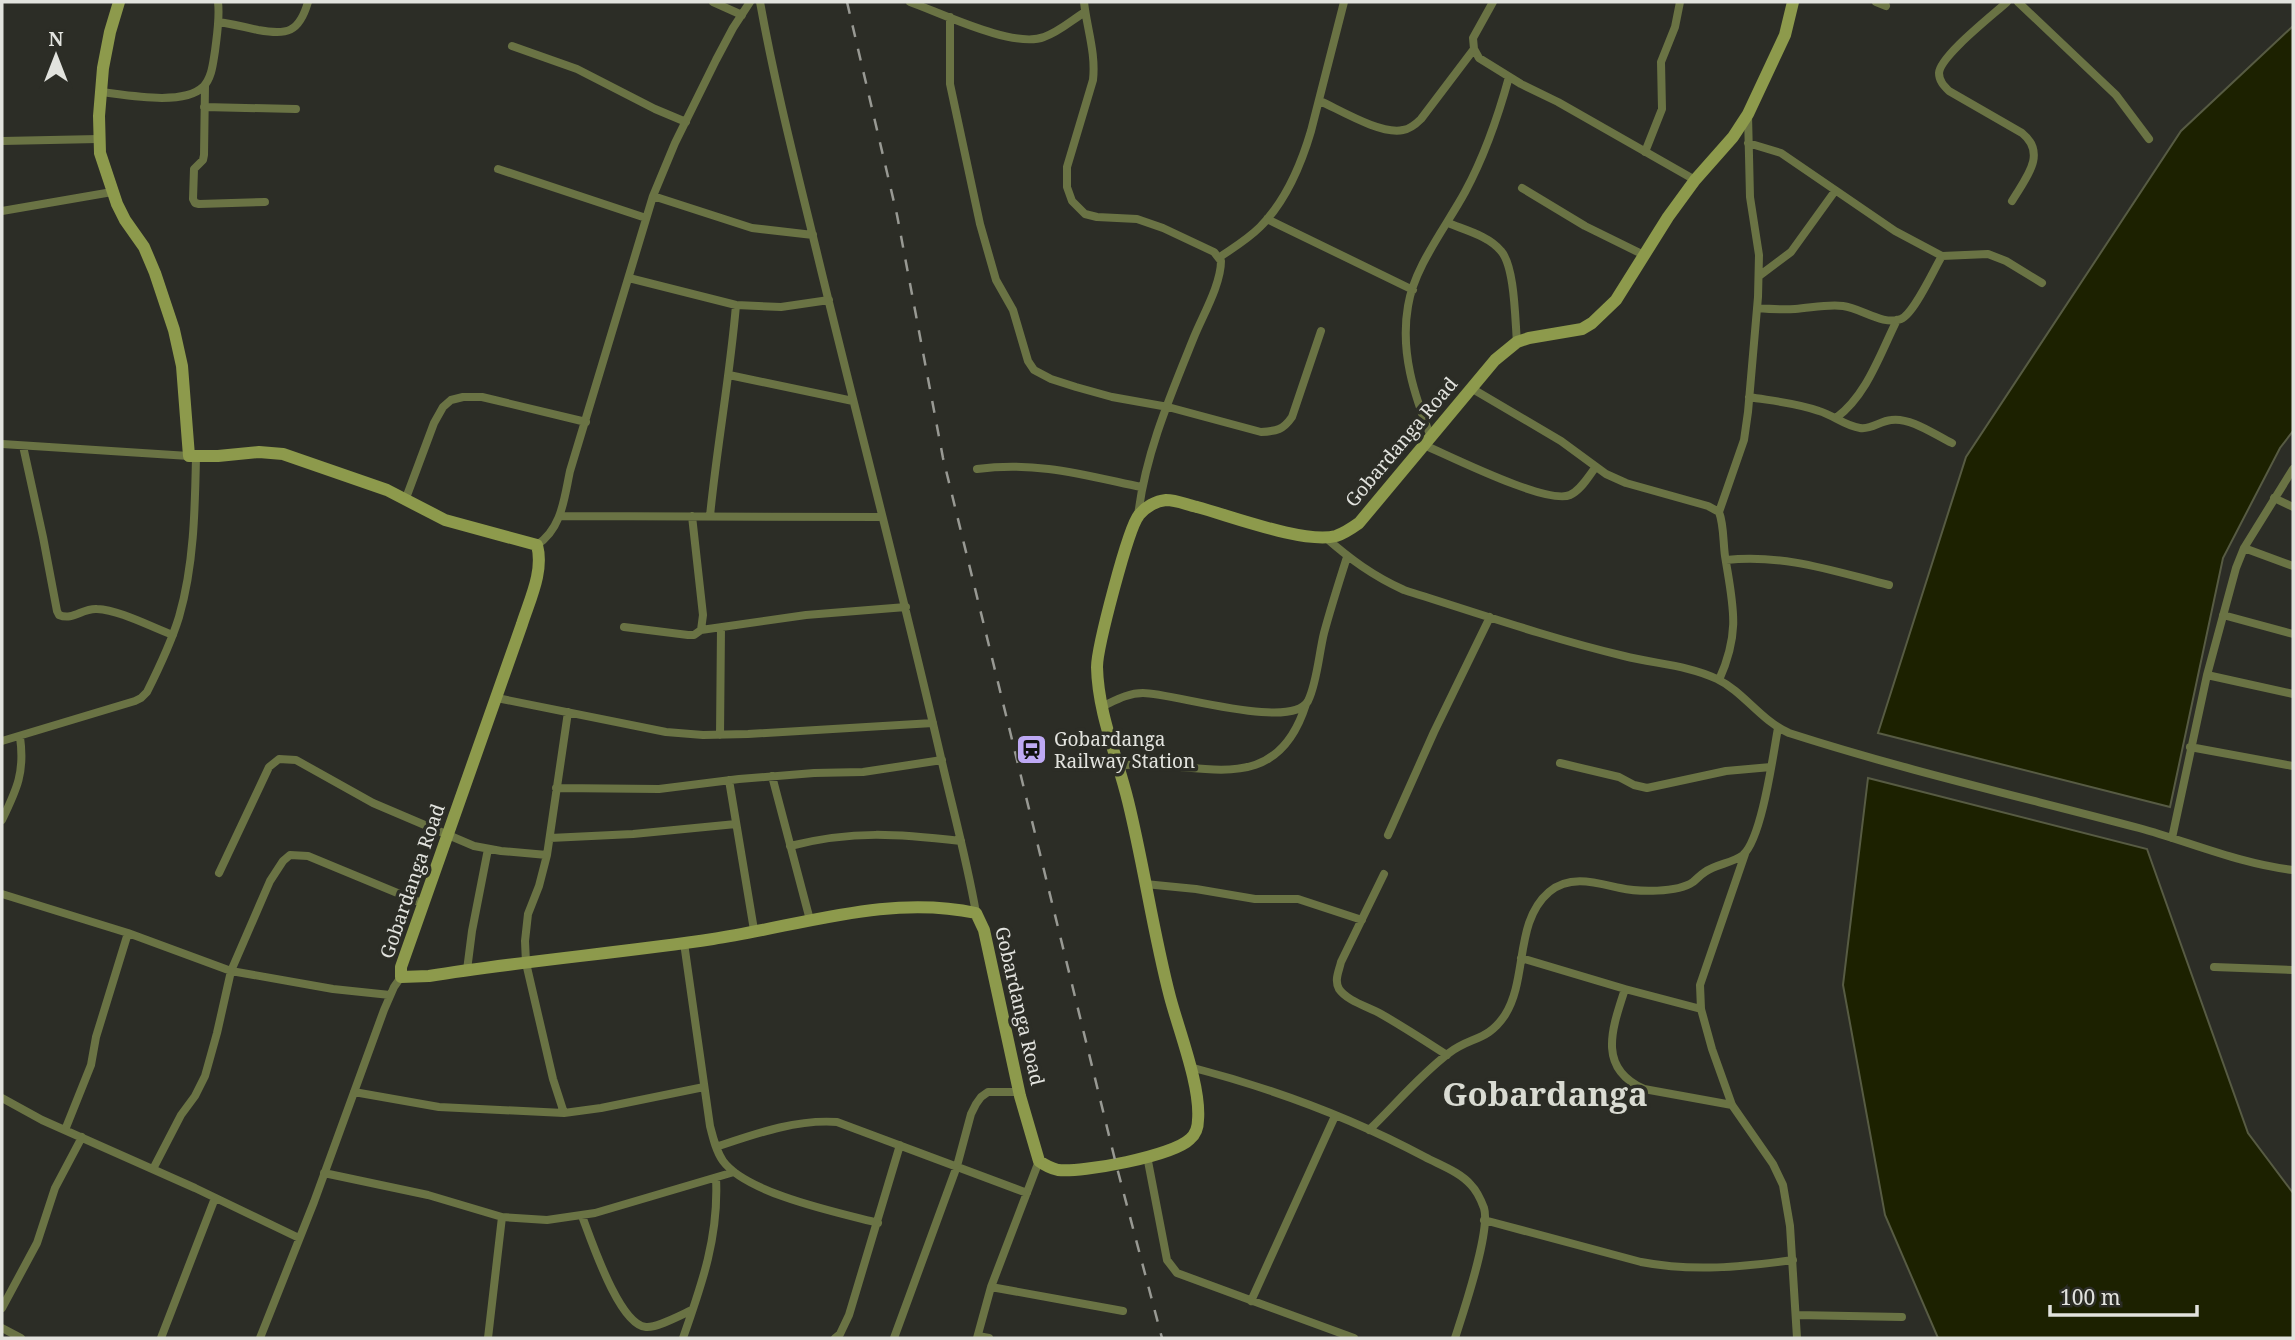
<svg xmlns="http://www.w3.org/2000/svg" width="2295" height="1340" font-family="'Noto Serif',serif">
<rect width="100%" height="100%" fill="#2c2d26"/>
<path fill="#1c2100" stroke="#575b43" stroke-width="2" d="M2293 26V431L2280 448 2223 558 2170 807 1878 733 1966 457 2181 131Z
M1868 778 2147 849 2248 1133 2293 1193V1338H1938L1885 1215 1843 985Z"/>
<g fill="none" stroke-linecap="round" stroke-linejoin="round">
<path stroke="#6a7344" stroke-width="8" d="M713 2 742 15
M760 2C775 85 796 167 816 249 857 419 902 588 941 758 953 810 967 861 976 913
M910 2C941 13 1014 49 1044 37 1059 32 1072 20 1085 12
M1084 2C1087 29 1096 53 1093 80L1067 167V187L1072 201 1085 214 1097 217 1137 219 1163 228 1214 252 1221 261C1221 284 1203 315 1194 337 1171 394 1145 454 1138 516
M1493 2 1473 38 1474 49 1479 58 1521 84 1558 102 1695 180
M1876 2 1886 6
M2007 2C1993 15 1940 56 1939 73 1939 81 1944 86 1949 91L2022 133C2048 154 2025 179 2012 201
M2018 2 2116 95 2149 139
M950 17V84L980 224 996 280 1013 310 1028 361 1034 370 1051 379 1076 387 1112 397 1168 407 1261 432C1277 431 1283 430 1292 417L1321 331
M219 22C232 24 245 27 258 30 287 35 299 33 308 2
M512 46 577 69 655 109 686 122
M205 86 204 155 203 160 194 169 193 199 195 203 199 204 265 202
M101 92C127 95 183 106 203 87 212 78 213 63 215 51 217 34 220 18 218 2
M1320 101C1340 110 1381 135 1403 130 1410 129 1416 124 1421 119L1474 49
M204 107 296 109
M2 141 98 139
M1748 143 1781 153 1895 231 1942 256 1988 254 2006 261 2042 283
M1645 152 1662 109 1661 62 1675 27 1680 2
M498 169 646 218
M1522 188 1585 226 1644 255
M653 196 752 228 813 235
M2 211 112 192
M1267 219 1413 290
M1448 223C1465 230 1489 236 1501 251 1515 267 1515 320 1517 342
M1220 257C1233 248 1248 239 1260 227 1285 202 1301 165 1311 131L1344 2
M1759 276 1791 252 1835 191
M629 278 736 305 781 307 829 300
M1757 308C1769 309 1782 310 1795 309 1811 308 1827 304 1843 306 1861 308 1883 326 1901 319 1914 314 1934 269 1942 256
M729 375 853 401
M1471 388 1561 441 1606 474 1626 483 1708 506 1719 512C1724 525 1723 542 1725 556 1733 606 1741 631 1719 680
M1749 397C1773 401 1797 403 1819 411 1833 415 1845 426 1860 428 1871 430 1880 421 1891 420 1911 417 1935 435 1952 443
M1836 418C1867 395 1880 354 1897 320
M1431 437C1414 395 1400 352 1408 306 1414 267 1446 227 1465 192 1485 155 1498 117 1509 77
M2 444 189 456
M1424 445C1450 456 1547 505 1570 495 1581 490 1588 477 1595 468
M23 446 43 537 57 611 59 615C73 621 82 608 97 609 120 610 151 627 173 635
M977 469C1037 461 1084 475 1141 487
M406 498 434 423 443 407 451 400 463 397H482L586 422
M2274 498 2293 507
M1719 512 1744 440 1748 412 1758 297 1759 255 1750 197 1748 115
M560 516 882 517
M710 516C717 445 730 376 736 305
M1325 537C1350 559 1373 576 1404 590 1477 613 1549 638 1624 656 1655 664 1688 665 1717 679 1744 692 1760 720 1789 733 1904 770 2022 797 2139 828 2190 842 2240 864 2293 870
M537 545C562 528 564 499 570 471L653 196 675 143 716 60 733 28 750 2
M2244 548 2293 566
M1726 560C1785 554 1833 571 1889 585
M2223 615 2293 634
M624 627 688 635H694L701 630 703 615 692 516
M701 630 806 615 906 607
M2207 675 2293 694
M497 698 666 732 703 735 748 734 933 723
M1103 706C1116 700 1128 693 1143 693 1173 693 1292 731 1308 701 1317 683 1319 653 1324 633 1331 607 1339 582 1347 557
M720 735 721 628
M2 741 135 701 141 698 147 692C159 668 171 643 179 617 194 566 195 509 196 456
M2190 747 2293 766
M1560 763 1619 777 1634 785 1647 788 1726 771 1771 767
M1118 766C1193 756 1274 806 1306 704
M772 776 810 920
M729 780 754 930
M556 788 659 789 739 779 814 773 863 772 942 760
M2 820C17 789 25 772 20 737
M1388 835 1434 732 1490 617
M550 838 633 834 736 824
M2172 838 2207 675 2236 568 2244 548 2293 469
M790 846C853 830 898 834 961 841
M1745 854 1700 985 1701 1009 1712 1049 1732 1105 1773 1164 1783 1185 1790 1226 1797 1338
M219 873 269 767 279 759 296 760 373 803 474 846 501 851 547 855
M1384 874 1341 962C1339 971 1334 980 1339 989 1347 1001 1369 1007 1381 1014 1404 1027 1425 1041 1447 1055
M1145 884 1196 889 1255 899H1298L1362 920
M2 894 128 933 231 971 333 989 390 995
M684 943 710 1126C713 1138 716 1151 723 1161 747 1194 840 1213 878 1223
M1521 958 1625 989 1701 1009
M2214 967 2293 970
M467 970 472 931 488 849
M1625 989C1612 1029 1597 1068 1644 1089L1732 1105
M1190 1067C1271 1088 1352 1118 1425 1157 1440 1165 1460 1172 1471 1185 1477 1191 1481 1200 1484 1208 1491 1231 1463 1313 1455 1338
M354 1092 439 1107 564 1113 601 1108 704 1087
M2 1098 42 1120 195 1188 299 1238
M564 1113 553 1079 526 963 525 941 528 914 539 886 547 855 568 712
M65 1130 91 1065 96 1037 128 933
M1369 1130C1395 1105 1420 1075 1449 1053 1471 1036 1487 1042 1505 1015 1528 979 1514 922 1549 892 1570 874 1597 883 1620 888 1638 892 1677 893 1693 882 1697 879 1700 875 1705 872 1716 864 1733 863 1743 855 1762 838 1773 755 1778 728
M716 1147C755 1134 796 1119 837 1122L1027 1193
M1147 1156 1167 1260 1177 1273 1354 1338
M153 1169 181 1115 195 1096 205 1076 217 1033 231 971 270 881 283 861 290 855 308 856 424 904
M324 1173 428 1195 502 1217 547 1220 595 1213 734 1172
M582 1216C591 1239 619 1325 646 1327 657 1328 681 1315 692 1310
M1484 1220 1641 1262C1693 1272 1741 1267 1793 1260
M991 1287 1123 1311
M1251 1301 1335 1116
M2 1308 37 1243 55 1188 82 1137
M1796 1315 1902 1317
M2 1328 21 1338
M978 1336 989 1338
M161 1338 215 1198
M260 1338 314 1202 384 1010 394 987 401 977
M488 1338 502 1217
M683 1338C702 1284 719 1236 716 1178
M835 1338 840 1334 849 1315 900 1145
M894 1338 957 1166 971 1114 976 1104 981 1097 988 1092H1019
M977 1338 991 1287 1039 1161"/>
<path stroke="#8d9a4c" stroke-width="12" d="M119 2 110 32 103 68 99 116 100 153 117 204 125 220 144 247 155 273 174 330 182 366 189 456H218L259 452 283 454 387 490 445 520 537 545C544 571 530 599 522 624L401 967V977L429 976C523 961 619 953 713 939 800 926 888 894 976 913L984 930 1020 1096 1039 1161C1046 1166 1050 1168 1058 1170 1082 1173 1173 1156 1190 1139 1196 1134 1198 1128 1198 1120 1201 1087 1179 1031 1170 997 1153 932 1144 866 1128 801 1117 756 1098 713 1097 667 1097 648 1128 528 1139 515 1145 507 1156 501 1166 500 1177 500 1187 505 1197 507 1231 516 1304 544 1336 536 1345 533 1352 528 1359 523L1495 360 1517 342 1529 338 1582 329 1592 323 1616 300 1668 217 1695 180 1733 137 1748 114 1785 35 1793 2"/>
<path stroke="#989993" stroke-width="2.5" stroke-dasharray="12 12" stroke-linecap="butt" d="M847 2 897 215 943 458 1116 1164 1162 1338"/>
</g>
<defs>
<symbol id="station-square" viewBox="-11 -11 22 22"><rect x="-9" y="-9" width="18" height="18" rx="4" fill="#bea9f4" stroke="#2c2d26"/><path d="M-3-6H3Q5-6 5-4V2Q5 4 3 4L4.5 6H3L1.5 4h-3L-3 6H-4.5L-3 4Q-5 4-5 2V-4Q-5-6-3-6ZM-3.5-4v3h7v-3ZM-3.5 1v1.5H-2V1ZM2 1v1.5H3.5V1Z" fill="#111"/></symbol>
</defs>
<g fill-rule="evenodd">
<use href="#station-square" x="1014" y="732" width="35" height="35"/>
</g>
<g text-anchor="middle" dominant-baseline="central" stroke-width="7" stroke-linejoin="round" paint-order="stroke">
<g font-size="19" fill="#e2e3de" stroke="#2c2d26">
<text transform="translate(1401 442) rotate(-50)">Gobardanga Road</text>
<text transform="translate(412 881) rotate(-71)">Gobardanga Road</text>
<text transform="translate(1020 1006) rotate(77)">Gobardanga Road</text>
</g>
<g font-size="19" fill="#e2e3de" stroke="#2c2d26" text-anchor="start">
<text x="1054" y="739">Gobardanga<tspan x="1054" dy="22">Railway Station</tspan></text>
</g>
<g font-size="33" font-weight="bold" fill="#d9dbd2" stroke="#2c2d26">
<text x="1545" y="1093">Gobardanga</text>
</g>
</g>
<rect width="2295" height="1340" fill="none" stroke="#e2e3de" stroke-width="7"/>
<g transform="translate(56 56)" stroke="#2c2d26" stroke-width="5" paint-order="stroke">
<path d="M0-5L12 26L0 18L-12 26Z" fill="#e2e3de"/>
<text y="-10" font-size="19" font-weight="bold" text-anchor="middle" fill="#e2e3de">N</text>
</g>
<path d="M2050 1305v10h147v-10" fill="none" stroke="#e2e3de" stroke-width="3.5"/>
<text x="2060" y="1305" font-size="21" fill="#e2e3de" stroke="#2c2d26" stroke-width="5" paint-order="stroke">100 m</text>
</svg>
